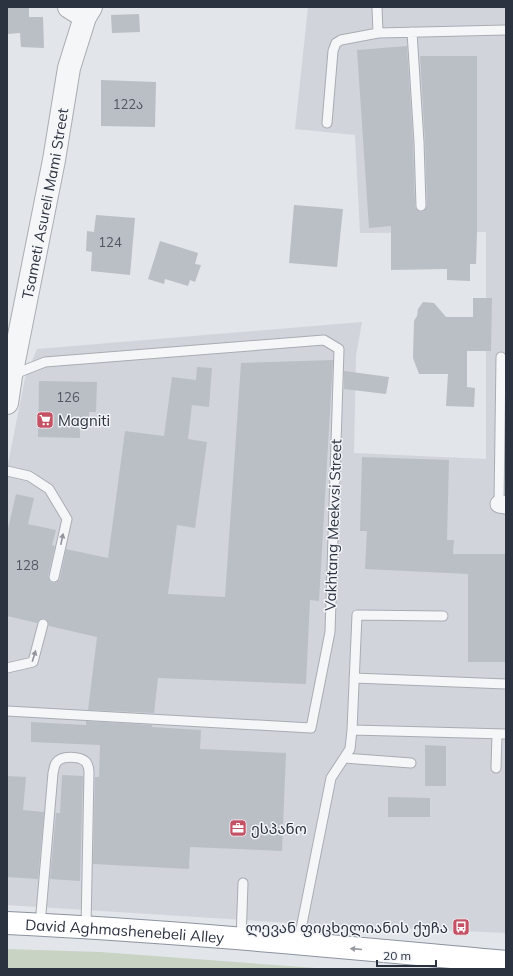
<svg xmlns="http://www.w3.org/2000/svg" width="513" height="976" font-family="Mulish,'Noto Sans Georgian',sans-serif">
<rect width="100%" height="100%" fill="#e2e5e9"/>
<path fill="#d1d4db" d="M308 7H506V933L291 923 7 905V469L25 378 37 349 362 322 356 356 354 453 486 459V232L360 233 355 135 295 129Z"/>
<path fill="#c8d3c4" d="M7 949 100 952 329 969H7Z"/>
<path fill="#babfc6" d="M7 7H29V17H43L44 48 21 47 20 33 7 34Z
M139 14 140 32 112 33 111 15Z
M407 46 413 142 415 206 416 209 421 212 424 211 427 206 425 142 420 56H477V232L476 264H470V281L447 280V269L391 270V226L369 228 357 50Z
M101 80 156 82 155 127 101 126Z
M294 205 343 209 337 267 289 263Z
M96 215 135 218 130 275 91 271 92 252 86 251 87 231 94 232Z
M160 241 198 253 195 264 201 265 195 282 190 280 188 286 165 279 164 284 148 279Z
M473 298H492L491 351H467V387L475 388 474 407 446 406 448 374H419L413 358 414 321 417 316 418 309 423 302 434 303 446 317H473Z
M333 360 319 601 310 600 306 684 158 678 154 713 88 710 97 637 49 626 47 620 44 618 39 620 37 623 7 616V533L16 494 34 498 28 524 56 530 52 545 55 546 48 576 50 582 56 583 60 579 66 549 108 558 125 431 164 436 172 377 196 380 197 367 212 368 209 407 192 405 188 439 207 442 195 528 177 525 168 594 225 597 241 363Z
M344 371 389 377 386 394 344 389Z
M39 381 97 382 96 412H89V423H80V438L38 437Z
M362 457 449 460 447 540H454L453 554H506V662H468V574L365 569 367 531H360Z
M86 721 152 725V727L201 730 200 749 286 753 282 851 190 847 189 869 93 864 95 777H99L100 745 31 742V722L86 725Z
M425 745 446 746V786H425Z
M62 775 83 776 80 881 50 879 56 813H60Z
M7 776 26 777 23 810 44 812 38 879 7 877Z
M388 797 430 798V817H388Z"/>
<g fill="none" stroke-linecap="round" stroke-linejoin="round">
<defs>
<path id="service" d="M377 7 378 33 506 30
M412 32 419 142 421 206
M327 123 333 51 336 43 341 40 378 33
M7 471 29 476 49 489 67 519 54 577
M499 504 501 357
M7 668 33 662 43 624
M354 678 506 684
M7 711 311 728 330 632 339 349 324 340 45 362 12 375
M352 730 506 734
M344 758 411 763
M496 768 497 734
M40 925 53 773C54 770 54 766 56 763 61 755 80 756 86 762 88 765 89 769 89 772L86 928
M241 940 243 883
M298 944 331 778 350 749 352 730 357 615 443 616"/>
<path id="minor" d="M499 504 506 505"/>
<g id="tertiary">
<path d="M69 7 85 17"/>
<path id="s1" d="M7 403 11 376 54 160 69 68 85 17 91 7"/>
</g>
<g id="trunk">
<path id="s2" d="M7 923C174 931 340 947 506 962"/>
</g>
</defs>
<use href="#service" stroke="#a8acb3" stroke-width="11"/>
<use href="#minor" stroke="#a8acb3" stroke-width="19"/>
<use href="#tertiary" stroke="#a8acb3" stroke-width="24"/>
<use href="#trunk" stroke="#8b939f" stroke-width="24"/>
<use href="#service" stroke="#f5f6f8" stroke-width="9"/>
<use href="#minor" stroke="#f5f6f8" stroke-width="17"/>
<use href="#tertiary" stroke="#f5f6f8" stroke-width="22"/>
<use href="#trunk" stroke="#fff" stroke-width="22"/>
</g>
<defs><path id="oneway-solid" d="M-6-.8H1V-3.2L6.5 0L1 3.2V.8H-6Z"/></defs>
<g fill="#90949c">
<use href="#oneway-solid" transform="translate(62 539) rotate(-78)"/>
<use href="#oneway-solid" transform="translate(34 656) rotate(-73)"/>
</g>
<use fill="#9699a0" href="#oneway-solid" transform="translate(356 949) rotate(-175)"/>
<defs>
<symbol id="supermarket-square" viewBox="-11 -11 22 22"><rect x="-9" y="-9" width="18" height="18" rx="4" fill="#c45265" stroke="#f2f4f7"/><path d="M-6-5.5h2.5l.6 2H6L4.5 2H-2.5L-4.4-4H-6ZM-1.5 3.2a1.3 1.3 0 1 0 .1 0ZM3 3.2a1.3 1.3 0 1 0 .1 0Z" fill="#fff"/></symbol>
<symbol id="office-square" viewBox="-11 -11 22 22"><rect x="-9" y="-9" width="18" height="18" rx="4" fill="#c45265" stroke="#f2f4f7"/><path d="M-6-3h4V-5.5h4V-3h4V5H-6ZM-1-4.5V-3h2v-1.5ZM-6 0V1H6V0Z" fill="#fff"/></symbol>
<symbol id="bus-square" viewBox="-11 -11 22 22"><rect x="-9" y="-9" width="18" height="18" rx="4" fill="#c45265" stroke="#f2f4f7"/><path d="M-5-6H5V4H4V6H2V4H-2V6H-4V4H-5ZM-3.5-4V0h7V-4ZM-3.5 1.2v1.5H-2V1.2ZM2 1.2v1.5H3.5V1.2Z" fill="#fff"/></symbol>
</defs>
<g fill-rule="evenodd">
<use href="#supermarket-square" x="35" y="410" width="20" height="20"/>
<use href="#office-square" x="228" y="818" width="20" height="20"/>
<use href="#bus-square" x="451" y="917" width="20" height="20"/>
</g>
<g text-anchor="middle" dominant-baseline="central" stroke-width="3" stroke-linejoin="round" paint-order="stroke">
<g font-size="13" fill="#505662">
<text x="128" y="104">122ა</text>
<text x="110" y="242">124</text>
<text x="68" y="397">126</text>
<text x="27" y="565">128</text>
</g>
<g font-size="15" fill="#2c3340" stroke="#f2f4f7">
<text stroke="none"><textPath href="#s1" startOffset="203">Tsameti Asureli Mami Street</textPath></text>
<text transform="translate(333 525) rotate(-88)">Vakhtang Meekvsi Street</text>
<text stroke="none"><textPath href="#s2" startOffset="118">David Aghmashenebeli Alley</textPath></text>
</g>
<g font-size="15" fill="#2c3340" stroke="#f2f4f7" text-anchor="start">
<text x="58" y="420">Magniti</text>
<text x="251" y="828">ესპანო</text>
<text x="448" y="927" text-anchor="end">ლევან ფიცხელიანის ქუჩა</text>
</g>
</g>
<rect width="513" height="976" fill="none" stroke="#2c3340" stroke-width="16"/>
<path d="M377 960v6h59v-6" fill="none" stroke="#2c3340" stroke-width="2"/>
<text x="383" y="960" font-size="12" fill="#2c3340" stroke="#f2f4f7" stroke-width="3" paint-order="stroke">20 m</text>
</svg>
